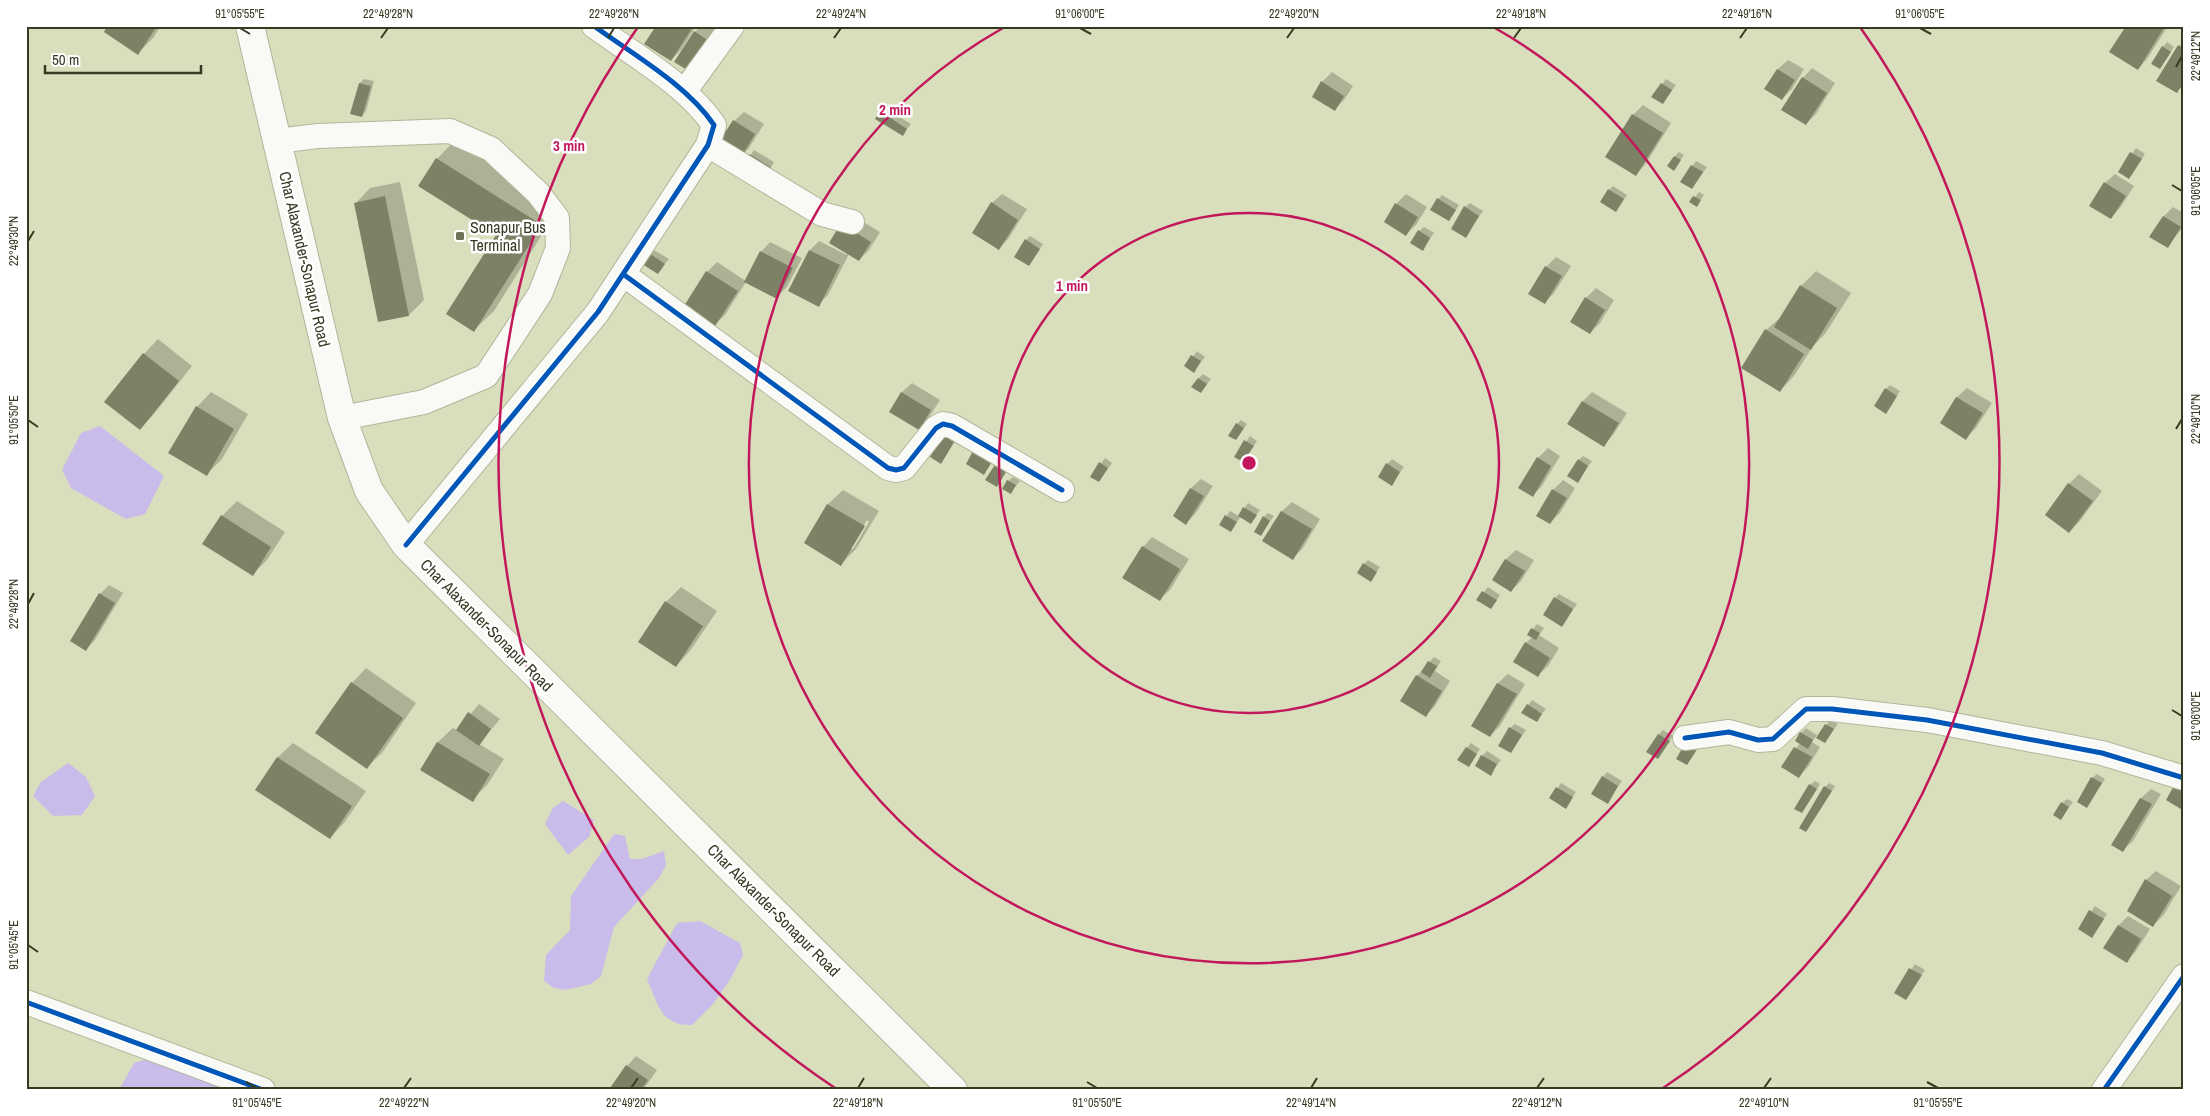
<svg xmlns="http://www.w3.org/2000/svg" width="2210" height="1116" font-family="'Archivo Narrow',sans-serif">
<rect width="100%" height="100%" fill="#d9dfbd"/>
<path fill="#c9bbea" d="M100 426 164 476 145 514 126 519 71 488 62 470 81 433Z
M68 763 86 777 95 796 82 815 53 816 33 796 41 782Z
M563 801 594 820 589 837 568 855 545 824 553 808Z
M614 834 625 836 630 859H642L664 851 666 865 659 878 614 927 601 976 591 984 566 990 554 988 544 981 546 955 570 930 571 896Z
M700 921 740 943 743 955 731 978 714 1003 692 1025C660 1026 658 1003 647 979L677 923Z
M147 1059 225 1086V1090H119L134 1063Z"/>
<path fill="#0003" fill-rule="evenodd" d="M109 26H161L153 38 138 53Z
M657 26H696L681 50 671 60Z
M701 26H711L720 33 702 62 695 32Z
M2127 26H2168L2147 59 2138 69Z
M2167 42 2174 47 2160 68 2163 47Z
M2184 42V85L2176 92 2179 46Z
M1788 60 1804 69 1792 89 1782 99 1766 89 1778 69Z
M1812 68 1835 83 1816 114 1806 124 1803 78Z
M1332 72 1353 86 1344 100 1335 109 1322 82Z
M364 79 374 81 366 111 362 116 360 83Z
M1666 79 1676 85 1663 103 1653 97Z
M1643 105 1671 123 1645 165 1636 174 1633 115Z
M885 108 911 124 902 135 881 112Z
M744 112 764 124 749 148 740 158 734 121Z
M456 139 560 206 494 311 474 330 498 235 437 159Z
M2136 148 2145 154 2129 178 2119 172Z
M754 150 774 162 770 169 746 162Z
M1679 152 1684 155 1674 169 1675 156Z
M1696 161 1707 167 1692 188 1682 181Z
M2115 174 2134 186 2120 208 2111 218 2105 183Z
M400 182 424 300 409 315 379 321 356 203 370 188Z
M1613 186 1627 195 1616 211 1609 190Z
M1699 192 1704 195 1697 205 1691 202Z
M1002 194 1027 209 1008 239 998 249 992 203Z
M1406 194 1427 207 1416 225 1406 234 1396 204Z
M1442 195 1459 205 1449 220 1438 199Z
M1470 203 1483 211 1465 236V207Z
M2173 207 2184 213V226L2167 247 2151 236 2164 216Z
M852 215 880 232 869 250 859 260 849 254 828 295 818 305 810 250 819 241 847 255Z
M1424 227 1434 233 1423 249 1419 231Z
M1030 236 1043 244 1029 264 1026 240Z
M770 242 802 258 787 287 777 297 746 282 725 315 715 324 707 272 717 262 746 281 761 252Z
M654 250 669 259 658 272 650 254Z
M1556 257 1571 266 1554 293 1544 303 1546 267Z
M1816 271 1851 293 1825 334 1813 346 1794 376 1780 391 1766 330 1782 316 1801 286Z
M1596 288 1614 300 1600 323 1590 333 1586 298Z
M158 339 192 366 154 414 140 429 144 354Z
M1197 351 1205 357 1194 371 1186 366Z
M1203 374 1211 379 1201 392 1199 378Z
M912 383 940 400 928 419 919 428 891 411 902 392Z
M1890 385 1900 391 1890 408 1886 389Z
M1967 388 1992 403 1976 428 1966 438 1941 423 1957 397Z
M211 392 248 414 222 459 207 474 197 407Z
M1592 392 1627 413 1613 435 1604 445 1583 401Z
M1241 420 1247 424 1236 439 1237 424Z
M1250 436 1257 441 1243 461 1236 456Z
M1548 448 1560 456 1542 486 1532 496 1538 458Z
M1583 456 1592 461 1577 481 1579 460Z
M1105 458 1112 463 1099 481 1092 476Z
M1392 459 1404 467 1391 484 1387 464Z
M2079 474 2102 491 2079 522 2069 532 2046 515 2069 484Z
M1013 477 1020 481 1010 493 1008 481Z
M1201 479 1213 486 1196 513 1186 523 1174 516 1191 488Z
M1563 480 1575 488 1560 513 1550 523 1553 490Z
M843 490 879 511 856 549 841 564 805 542 828 504ZM867 520 869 522 853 549H850Z
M237 501 285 532 267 560 253 574 222 516Z
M1292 502 1320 519 1303 548 1293 558 1264 541 1282 511Z
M1248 503 1260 510 1251 522 1241 516 1231 531 1221 525 1230 511 1239 516Z
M1268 513 1274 516 1261 534 1264 517Z
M1152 537 1189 559 1170 590 1160 599 1143 547Z
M1516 550 1534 560 1521 581 1511 591 1493 580 1506 559Z
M1368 560 1380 567 1371 580 1364 564Z
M109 585 123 593 95 640 86 649 100 594Z
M681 587 717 611 690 651 676 666 666 602Z
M1488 587 1500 595 1495 603 1478 600Z
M1559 594 1577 604 1562 626 1555 598Z
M1537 624 1544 628 1539 635 1559 648 1548 666 1538 675 1526 643 1533 636 1529 634Z
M1434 657 1441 661 1435 671 1450 681 1435 706 1426 715 1417 676Z
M366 668 416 703 382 753 367 767 352 683Z
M1508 674 1525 684 1500 726 1490 736 1473 725 1498 683Z
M1532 700 1546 709 1537 720 1528 705Z
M479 704 500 719 479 744 504 759 487 785 472 800 422 769 438 742 453 728 457 730Z
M1830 720 1838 724 1825 742 1818 737Z
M1515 724 1526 730 1511 752 1510 728Z
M1806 728 1817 735 1812 742 1820 747 1808 767 1799 776 1783 767 1800 743 1801 733Z
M1663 730 1673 736 1658 758 1659 734Z
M1690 741 1699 747 1687 764Z
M293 743 366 791 344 823 330 838 257 790 278 757Z
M1471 743 1480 749 1469 766 1467 748Z
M1487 751 1501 760 1490 774 1482 756Z
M1607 772 1622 781 1607 802 1603 777Z
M2097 774 2105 779 2087 806 2092 778Z
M1815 781 1820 784 1802 812 1810 785Z
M1561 783 1576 792 1566 807 1551 798Z
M1829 783 1835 786 1806 831 1825 787Z
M2151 789 2161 794 2133 841 2123 850 2113 845 2141 798Z
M2067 799 2073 802 2061 818 2062 803Z
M2156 871 2181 886 2163 916 2153 925 2146 880Z
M2095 906 2107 914 2092 936 2079 929Z
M2128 916 2150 929 2136 951 2127 961 2118 926Z
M1915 964 1925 970 1906 999 1896 993Z
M636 1056 657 1070 643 1090H615L612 1088 627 1066Z"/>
<path fill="#7d8266" d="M107 26H157L138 55 104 32Z
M656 26H685L691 30 671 61 644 44Z
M2126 26H2165L2138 70 2109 52Z
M694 31 712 43 692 73 674 62Z
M2178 45 2184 49V82L2177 93 2156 81Z
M2162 46 2171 52 2160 69 2151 64Z
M1777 69 1795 80 1782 100 1764 89Z
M1802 77 1827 93 1806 125 1781 110Z
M1321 81 1344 96 1335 111 1312 97Z
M359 83 371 86 362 117 350 114Z
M1661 83 1672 90 1663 104 1651 97Z
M880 111 907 129 903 136 875 119Z
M1632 114 1663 133 1636 176 1605 157Z
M733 120 755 134 740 159 717 145Z
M2130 152 2142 159 2129 179 2118 172Z
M749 154 771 167 766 175 744 162Z
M1674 156 1681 160 1674 171 1667 166Z
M436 158 542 225 474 332 446 314 496 235 418 186Z
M1691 165 1703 172 1692 189 1680 182Z
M2104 182 2126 196 2111 219 2089 206Z
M1608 189 1624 199 1616 212 1600 202Z
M385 196 409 316 378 322 354 203Z
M1693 196 1701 200 1697 207 1689 202Z
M1437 198 1456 210 1449 221 1430 210Z
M991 202 1018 220 999 250 972 233Z
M1395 203 1418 217 1406 236 1384 222Z
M1464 206 1479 216 1466 238 1451 229Z
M2163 216 2181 227 2168 248 2149 237Z
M841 223 871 242 859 261 829 243Z
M1418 230 1430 238 1423 251 1410 243Z
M1025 239 1040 249 1029 266 1014 257Z
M809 250 840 265 819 307 788 291Z
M760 251 793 268 777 299 744 282Z
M649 253 665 264 658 274 642 264Z
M1545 266 1562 276 1545 304 1528 294Z
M706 271 738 291 715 326 684 306Z
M1800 285 1837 308 1811 350 1774 327Z
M1585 297 1605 310 1590 334 1570 322Z
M1765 329 1804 354 1780 392 1741 368Z
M143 353 179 381 140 430 104 402Z
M1191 355 1201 361 1194 373 1184 366Z
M1198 378 1207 384 1201 393 1191 387Z
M1885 388 1897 396 1886 414 1874 406Z
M901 392 931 410 919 430 889 412Z
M1956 397 1983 413 1966 440 1940 423Z
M1582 401 1619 423 1604 447 1567 424Z
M196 406 234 429 207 476 168 453Z
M1236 423 1244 428 1236 440 1228 436Z
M945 432 956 439 941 464 930 457Z
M1244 440 1254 446 1243 462 1234 457Z
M974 449 993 460 984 475 966 464Z
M1537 457 1551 466 1533 497 1518 488Z
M1578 459 1588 466 1578 483 1567 476Z
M998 460 1009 467 997 487 985 480Z
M1099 462 1108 468 1099 482 1090 477Z
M1386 463 1400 472 1392 486 1378 477Z
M1007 480 1016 485 1011 494 1002 489Z
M2068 483 2093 501 2069 533 2045 515Z
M1190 488 1204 496 1186 525 1173 516Z
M1552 489 1567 498 1550 524 1536 516Z
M827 504 865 526 841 566 804 543Z
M1243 507 1257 515 1251 524 1238 516Z
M1281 511 1312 529 1293 560 1262 541Z
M221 515 271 547 253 576 202 544Z
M1225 515 1237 522 1231 532 1219 525Z
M1263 516 1270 521 1261 536 1254 532Z
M1142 546 1180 569 1160 601 1122 578Z
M1505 559 1525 571 1511 592 1492 580Z
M1363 563 1377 572 1371 582 1357 573Z
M1482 591 1497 600 1491 609 1476 600Z
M99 593 115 603 86 651 70 641Z
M1554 597 1573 609 1562 627 1543 615Z
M665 601 703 626 676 667 638 642Z
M1531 628 1540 633 1536 640 1527 635Z
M1525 642 1550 658 1538 677 1513 662Z
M1428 661 1437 666 1430 678 1421 672Z
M1416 675 1442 691 1426 717 1400 701Z
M351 682 403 718 367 769 315 733Z
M1497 683 1517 694 1490 737 1471 726Z
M1527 704 1542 714 1537 722 1521 713Z
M468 712 491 729 479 746 456 730Z
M1825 724 1834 729 1825 743 1816 738Z
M1509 727 1522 735 1511 753 1498 746Z
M1800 732 1813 740 1808 749 1795 741Z
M1658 734 1670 741 1658 759 1646 752Z
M437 742 490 774 473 802 420 770Z
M1684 745 1696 751 1687 765 1676 759Z
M1466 747 1477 754 1469 767 1457 760Z
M1794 747 1812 757 1799 778 1781 767Z
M1481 755 1497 764 1491 776 1475 766Z
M277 757 352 806 330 839 255 790Z
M1602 776 1618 786 1608 804 1591 794Z
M2091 777 2102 783 2087 808 2077 802Z
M2176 782 2184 787V811L2166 800Z
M1809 784 1817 789 1802 813 1794 809Z
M1824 786 1832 791 1806 832 1799 828Z
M1556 787 1573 797 1566 809 1549 798Z
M2140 798 2152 804 2123 852 2111 845Z
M2061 802 2069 807 2061 820 2053 815Z
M2145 879 2172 896 2153 927 2127 911Z
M2089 910 2104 919 2092 938 2078 929Z
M2118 925 2141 939 2127 963 2103 948Z
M1909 968 1922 975 1906 1000 1894 993Z
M626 1065 648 1080 641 1090 610 1088Z"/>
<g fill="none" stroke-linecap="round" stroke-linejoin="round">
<defs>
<path id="minor" d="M684 92 732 26
M277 141 318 136 450 131 491 149 538 193 557 218 558 248 540 294 486 376 424 402 342 418
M708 145 822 214 852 222
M623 274 888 468 896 470 904 468 936 428 943 424 952 426 1062 490
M406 545 598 312 708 145 714 125C687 85 634 55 594 26
M1685 738 1729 732 1758 740 1773 739 1806 709H1832L1927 720 2102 753 2184 778
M26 1002 263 1090
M2104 1090 2184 976"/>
<path id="major" d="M250 26 342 418 369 491 406 545 953 1090"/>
</defs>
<use href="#minor" stroke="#b1b69b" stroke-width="26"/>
<use href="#major" stroke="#b1b69b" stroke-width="30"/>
<use href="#minor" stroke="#f9faf5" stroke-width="24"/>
<use href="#major" stroke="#f9faf5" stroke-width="28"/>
<defs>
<path id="cycleway" d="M623 274 888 468 896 470 904 468 936 428 943 424 952 426 1062 490
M406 545 598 312 708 145 714 125C687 85 634 55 594 26
M1685 738 1729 732 1758 740 1773 739 1806 709H1832L1927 720 2102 753 2184 778
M26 1002 263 1090
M2104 1090 2184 976"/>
</defs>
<use href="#cycleway" stroke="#fff" stroke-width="8"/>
<use href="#cycleway" stroke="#0057b8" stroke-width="5"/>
</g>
<path fill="none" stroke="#363a22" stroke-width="2" d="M240 28 250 34M1080 28 1091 34M1920 28 1931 34M381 38 388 28M608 38 614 28M834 38 841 28M1287 38 1294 28M1514 38 1521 28M1740 38 1747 28M2176 67 2182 56M2172 185 2182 191M28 241 34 231M28 420 38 427M2176 429 2182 419M28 604 34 593M2172 710 2182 716M28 945 38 952M246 1082 257 1088M1087 1082 1097 1088M1927 1082 1938 1088M404 1088 411 1078M631 1088 638 1078M858 1088 864 1078M1311 1088 1317 1078M1537 1088 1544 1078M1764 1088 1771 1078"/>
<g fill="none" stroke="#c2185b" stroke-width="2.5">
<circle cx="1249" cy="463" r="250"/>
<path d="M1495 28A500 500 0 1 1 1003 28"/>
<path d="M835 1088A750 750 0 0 1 638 27M1860 27A750 750 0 0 1 1663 1088"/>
</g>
<rect fill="#6f7458" stroke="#fff" stroke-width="2" x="455" y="231" width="10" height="10" rx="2.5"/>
<g text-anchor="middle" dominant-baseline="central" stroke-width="5" stroke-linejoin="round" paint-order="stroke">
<g font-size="16" fill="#363a22" stroke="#fff" text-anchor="start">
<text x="470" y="227">Sonapur Bus<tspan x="470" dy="18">Terminal</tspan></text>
</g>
<g font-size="16" fill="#363a22" stroke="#fff">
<text transform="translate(305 259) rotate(77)">Char Alaxander-Sonapur Road</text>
<text transform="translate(487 625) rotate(45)">Char Alaxander-Sonapur Road</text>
<text transform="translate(774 910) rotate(45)">Char Alaxander-Sonapur Road</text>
</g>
</g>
<circle cx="1249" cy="463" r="8" fill="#c2185b" stroke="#fff" stroke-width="2.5"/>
<g font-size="15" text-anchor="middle" font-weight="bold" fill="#c2185b" stroke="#fff" stroke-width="5" stroke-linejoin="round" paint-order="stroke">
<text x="895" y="115">2 min</text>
<text x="569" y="151">3 min</text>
<text x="1072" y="291">1 min</text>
</g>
<rect width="2210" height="1116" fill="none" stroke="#ffffff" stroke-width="55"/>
<path d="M45 65v8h156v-8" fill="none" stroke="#363a22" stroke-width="2.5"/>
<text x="52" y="65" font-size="15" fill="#363a22" stroke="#ffffff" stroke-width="4" paint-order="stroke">50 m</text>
<rect x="28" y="28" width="2154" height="1060" fill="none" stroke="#363a22" stroke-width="2"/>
<g font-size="12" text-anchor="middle" fill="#363a22">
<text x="240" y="18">91°05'55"E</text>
<text x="388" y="18">22°49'28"N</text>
<text x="614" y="18">22°49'26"N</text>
<text x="841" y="18">22°49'24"N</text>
<text x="1080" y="18">91°06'00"E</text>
<text x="1294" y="18">22°49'20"N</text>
<text x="1521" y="18">22°49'18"N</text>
<text x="1747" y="18">22°49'16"N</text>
<text x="1920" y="18">91°06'05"E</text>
<text transform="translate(2196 56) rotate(-90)" y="4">22°49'12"N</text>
<text transform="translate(2196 191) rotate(-90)" y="4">91°06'05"E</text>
<text transform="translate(14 241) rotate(-90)" y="4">22°49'30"N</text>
<text transform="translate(2196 419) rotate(-90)" y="4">22°49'10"N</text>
<text transform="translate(14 420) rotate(-90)" y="4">91°05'50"E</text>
<text transform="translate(14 604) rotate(-90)" y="4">22°49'28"N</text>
<text transform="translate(2196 716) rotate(-90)" y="4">91°06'00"E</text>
<text transform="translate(14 945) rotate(-90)" y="4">91°05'45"E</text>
<text x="257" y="1107">91°05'45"E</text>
<text x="404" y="1107">22°49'22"N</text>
<text x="631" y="1107">22°49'20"N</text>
<text x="858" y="1107">22°49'18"N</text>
<text x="1097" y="1107">91°05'50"E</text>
<text x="1311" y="1107">22°49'14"N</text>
<text x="1537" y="1107">22°49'12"N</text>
<text x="1764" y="1107">22°49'10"N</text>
<text x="1938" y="1107">91°05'55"E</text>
</g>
</svg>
